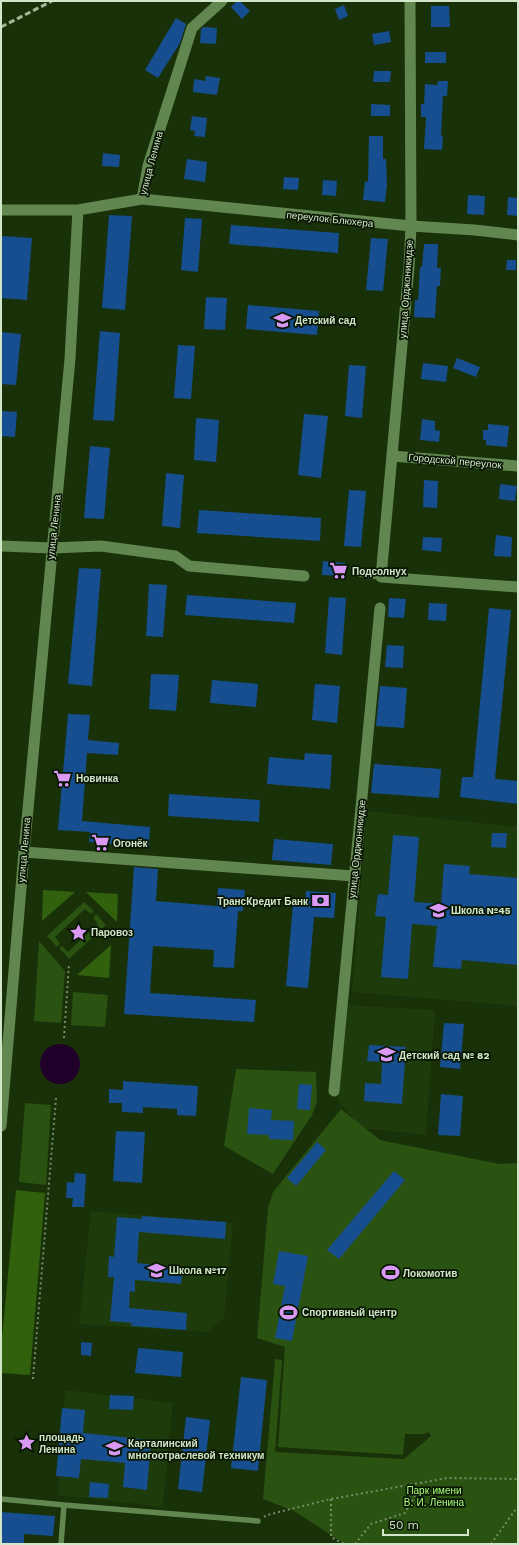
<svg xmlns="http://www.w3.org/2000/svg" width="519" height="1545" font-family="'Work Sans',sans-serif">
<rect width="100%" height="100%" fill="#183108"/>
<path fill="#1e3b0c" d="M367 811 518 827V1006L352 992Z
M346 1005 435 1010 426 1135 362 1128 337 1100Z
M91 1211 233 1223 224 1318 208 1332 79 1324Z
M65 1390 173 1403 163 1507 58 1495Z"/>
<path fill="#2a5210" d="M84 902 94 911 91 914 85 909 55 937 60 943 57 947 47 936Z
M96 914 106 925 69 959 59 948 62 946 68 952 98 924 93 918Z
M39 941 65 971 61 1023 34 1021Z
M73 992 108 995 105 1027 71 1025Z
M236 1069 316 1072 317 1101 312 1115 273 1174 224 1146Z
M25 1103 51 1105 46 1185 19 1182Z
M341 1109 380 1140 500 1164 518 1163V1544H345L294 1511 263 1499 275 1359 282 1360 275 1452 404 1459 431 1436 429 1432 424 1434H405L403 1455 278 1447 285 1347 257 1338 268 1208 273 1192Z"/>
<path fill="#31610c" d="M43 890 75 892 42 921Z
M86 892 118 894 117 922Z
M111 945 109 978 77 975Z
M16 1190 45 1193 30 1375 1 1373V1349Z"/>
<path fill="#20002b" d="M40 1064a20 20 0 1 1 40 0a20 20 0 1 1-40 0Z"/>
<path fill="#164e90" d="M237 1H240L250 11 242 19 231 7Z
M344 5 348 16 339 20 335 9Z
M431 6H449L450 27H431Z
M176 18 186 24 180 43 158 78 145 70Z
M204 27 217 28 216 44 200 43 201 29Z
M389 31 391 42 374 45 372 34Z
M425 52H446V63H425Z
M374 71H391L390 82H373Z
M206 76 220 78 217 95 193 92 194 79 205 81Z
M438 81H448L447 96H443L441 136H443L442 150 424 149 426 117H421V104H424L425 84 437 85Z
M371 104 390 105V116H371Z
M192 116 207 118 205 137 194 136 195 131 190 130Z
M369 136H383V159H386L387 184 385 202 363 200 365 181 368 182Z
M103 153 120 155 119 167 102 166Z
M187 159 207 162 205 182 184 179Z
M284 177 299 178 298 190 283 189Z
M323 180 337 181 336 196 322 195Z
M468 195 485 196 484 215 467 214Z
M508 197 518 198V216L507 215Z
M109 215 132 216 125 310 102 308Z
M185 218 202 219 198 272 181 270Z
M231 225 339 233 338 253 229 244Z
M1 236 32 238 27 300 1 298Z
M371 238 388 239 383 291 366 290Z
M424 244H438L437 268H441L440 286H437L435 318 414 317 415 300H418L420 267H422Z
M507 260H516V270H506Z
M206 297 227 298 225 330 204 329Z
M248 305 319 311 317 335 246 329Z
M100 331 120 333 114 421 93 420Z
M1 332 21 334 16 385 1 384Z
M178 345 195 346 191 399 174 398Z
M457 358 480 367 476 377 453 368Z
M423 363 448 366 446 382 421 379Z
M349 365 366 366 362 418 345 416Z
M1 411 17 412 15 437 1 436Z
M304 414 328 416 321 478 298 475Z
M196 418 219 420 216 462 194 460Z
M422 419 435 421V430L440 431 439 442 420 440Z
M488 424 509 426 507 447 486 445V440H483V430H488Z
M90 446 110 448 104 519 84 518Z
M166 473 184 475 180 528 162 526Z
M424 480 438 481 437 508 423 507Z
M500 484 517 486 515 501 499 499Z
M349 490 366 491 361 547 344 546Z
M199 510 321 518 320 541 197 533Z
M496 535 512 537 511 557 494 556Z
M423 537 442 538 441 552 422 550Z
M323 561 345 563 344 576 322 575Z
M79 568 101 569 92 686 68 684Z
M149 584 167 585 163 637 146 636Z
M187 595 296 603 294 623 185 615Z
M329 597 346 598 342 655 325 653Z
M389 598 406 599 404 618 388 617Z
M429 603 447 604 446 621 428 620Z
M489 608 511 610 495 779 518 781V804L460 797 462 777H473Z
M387 645 404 646 403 668 385 667Z
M151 674 179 675 176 711 149 709Z
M212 680 258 684 256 707 210 703Z
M315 684 340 686 337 723 312 720Z
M380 686 407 688 404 728 376 726Z
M68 714 90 715 88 740 119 743 118 755 87 753 82 821 150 827 149 847 89 842 90 832 58 830Z
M305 753 332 755 330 789 267 784 269 757 304 760Z
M374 764 441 769 439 798 371 793Z
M169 794 260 800 259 822 168 816Z
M492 833H507L506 848 491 847Z
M393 835 419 837 414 902 441 904 444 864 470 866 469 874 518 878V965L462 960 461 969 433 967 437 926 412 924 408 979 381 977 386 917 375 916 378 894 388 895Z
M274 839 333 844 331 865 272 860Z
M134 867 158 869 156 901 217 906 218 888 245 890 243 911H238L234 968 213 967 214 950 153 946 150 993 256 1000 254 1022 124 1014Z
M306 891 336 893 334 918 314 917 308 988 286 986 293 904 305 905Z
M444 1023 464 1024 460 1069 440 1067Z
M369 1045 406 1047 402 1104 364 1101 365 1083 381 1084 382 1062 367 1061Z
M123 1081 198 1086 196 1116 177 1115V1109L143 1107V1113L122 1112V1103H109V1089L123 1090Z
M299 1084 312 1085 310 1110 297 1109Z
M441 1094 463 1096 460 1136 438 1135Z
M249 1108 272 1110 271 1120 294 1121 293 1140 269 1139V1135L247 1134Z
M116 1131 145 1132 142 1183 113 1181Z
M317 1142 326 1150 296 1186 287 1178Z
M394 1171 405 1180 339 1259 327 1250Z
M75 1173 86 1174 84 1207H72L73 1198H66L67 1182 74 1183Z
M142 1216 226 1222 225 1239 139 1232 137 1263 169 1266 168 1268 183 1269 181 1284 135 1280V1292L130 1291 129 1308 187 1313 186 1330 131 1326 132 1323 110 1321 114 1277H108L109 1256 114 1257 117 1217 142 1219Z
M279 1251 308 1256 292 1341 275 1338 285 1286 273 1284Z
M81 1342 92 1343 91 1356 81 1355Z
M138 1348 183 1352 181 1377 135 1373Z
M241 1377 267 1380 258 1471 231 1468Z
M110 1395 134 1396 133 1410 109 1409Z
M62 1408 85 1410 83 1433 151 1440 147 1490 123 1487 125 1463 81 1459 79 1478 56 1476Z
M186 1417 210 1420 202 1492 178 1489Z
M90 1482 109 1484 108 1498 89 1497Z
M1 1512 55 1516 53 1536 24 1534V1544H1Z"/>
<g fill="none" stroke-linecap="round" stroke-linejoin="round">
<path stroke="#768d69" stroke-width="2" stroke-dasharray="2 3" stroke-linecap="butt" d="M64 1038 69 964
M33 1379 56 1098
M331 1499V1537L344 1544
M264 1517 267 1515 331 1499 447 1478 518 1479
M355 1544 371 1524 405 1513 422 1483
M491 1544 518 1506"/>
<path stroke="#62864f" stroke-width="5.5" d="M359 574 381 577
M1 1499 64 1505 61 1544
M64 1505 258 1521"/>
<path stroke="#62864f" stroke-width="11" d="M411 226 475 230 518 235
M392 456 518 466
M52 548 101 546 175 556 189 566 304 576
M24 852 354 876
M334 1091 380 608"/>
<path stroke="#62864f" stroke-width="11" d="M410 1 411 226 409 267 381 577 518 587
M142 199 148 166 192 28 222 1
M1 210H78L142 199 411 226
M1 546 52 548
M1 1126 24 852 70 359 78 210"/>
<path stroke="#a3b999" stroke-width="3" stroke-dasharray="6 3" stroke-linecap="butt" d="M1 27 52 1"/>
</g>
<defs>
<symbol id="school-bare" viewBox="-9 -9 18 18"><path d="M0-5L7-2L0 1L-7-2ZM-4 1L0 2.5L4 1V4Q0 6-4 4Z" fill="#db99f6" stroke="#081603" stroke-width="2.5" paint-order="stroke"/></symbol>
<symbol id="supermarket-bare" viewBox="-9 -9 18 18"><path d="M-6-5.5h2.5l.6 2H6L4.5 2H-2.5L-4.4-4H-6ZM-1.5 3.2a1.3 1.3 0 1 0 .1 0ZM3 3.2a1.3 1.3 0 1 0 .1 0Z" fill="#db99f6" stroke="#081603" stroke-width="2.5" paint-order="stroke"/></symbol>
<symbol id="bank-bare" viewBox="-9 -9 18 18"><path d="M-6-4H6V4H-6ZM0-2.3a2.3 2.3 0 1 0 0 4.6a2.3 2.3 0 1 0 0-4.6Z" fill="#db99f6" stroke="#081603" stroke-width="2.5" paint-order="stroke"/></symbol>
<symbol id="sight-bare" viewBox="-9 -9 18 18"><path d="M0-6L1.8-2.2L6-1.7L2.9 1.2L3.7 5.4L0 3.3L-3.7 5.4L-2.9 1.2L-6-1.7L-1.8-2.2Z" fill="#db99f6" stroke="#081603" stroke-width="2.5" paint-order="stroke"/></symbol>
<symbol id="stadium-bare" viewBox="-9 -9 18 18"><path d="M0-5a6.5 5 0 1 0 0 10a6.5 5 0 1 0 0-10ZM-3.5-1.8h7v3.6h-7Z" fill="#db99f6" stroke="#081603" stroke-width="2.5" paint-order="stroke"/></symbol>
<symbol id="university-bare" viewBox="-9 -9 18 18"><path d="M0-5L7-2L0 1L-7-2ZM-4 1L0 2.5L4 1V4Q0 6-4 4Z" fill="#db99f6" stroke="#081603" stroke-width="2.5" paint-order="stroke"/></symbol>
</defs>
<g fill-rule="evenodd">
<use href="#school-bare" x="270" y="308" width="25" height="25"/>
<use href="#supermarket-bare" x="326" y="558" width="25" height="25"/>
<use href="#supermarket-bare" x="50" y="766" width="25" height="25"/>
<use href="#supermarket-bare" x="88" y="830" width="25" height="25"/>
<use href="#bank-bare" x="308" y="888" width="25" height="25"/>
<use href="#school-bare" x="426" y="898" width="25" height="25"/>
<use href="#sight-bare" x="66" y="920" width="25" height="25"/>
<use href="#school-bare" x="374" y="1042" width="25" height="25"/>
<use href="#school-bare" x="144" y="1258" width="25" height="25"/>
<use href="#stadium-bare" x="378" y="1260" width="25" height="25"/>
<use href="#stadium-bare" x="276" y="1300" width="25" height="25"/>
<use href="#sight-bare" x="14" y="1430" width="25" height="25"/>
<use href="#university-bare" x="102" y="1436" width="25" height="25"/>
</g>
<g text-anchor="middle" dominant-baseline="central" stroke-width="3.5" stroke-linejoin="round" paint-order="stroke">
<g font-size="10" fill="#d2e7c9" stroke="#081603">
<text transform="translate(151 163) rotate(-75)">улица Ленина</text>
<text transform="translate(330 219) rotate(6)">переулок Блюхера</text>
<text transform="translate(406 289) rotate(-86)">улица Орджоникидзе</text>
<text transform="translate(455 461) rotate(5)">Городской переулок</text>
<text transform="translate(54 527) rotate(-84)">улица Ленина</text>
<text transform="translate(357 849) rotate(-84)">улица Орджоникидзе</text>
<text transform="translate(24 850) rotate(-85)">улица Ленина</text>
</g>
<g font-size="10" font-weight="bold" fill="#d2e7c9" stroke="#081603" text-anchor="start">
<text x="295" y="320">Детский сад</text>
<text x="352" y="571">Подсолнух</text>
<text x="76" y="778">Новинка</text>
<text x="113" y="843">Огонёк</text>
<text x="308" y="901" text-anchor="end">ТрансКредит Банк</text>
<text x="451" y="910">Школа №45</text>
<text x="91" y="932">Паровоз</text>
<text x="399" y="1055">Детский сад № 82</text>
<text x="169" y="1270">Школа №17</text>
<text x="403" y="1273">Локомотив</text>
<text x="302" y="1312">Спортивный центр</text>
<text x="39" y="1437">площадь<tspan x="39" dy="12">Ленина</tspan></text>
<text x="128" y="1443">Карталинский<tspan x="128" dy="12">многоотраслевой техникум</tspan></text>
</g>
<g font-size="10" fill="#a9fd7b" stroke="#081603">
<text x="434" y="1490">Парк имени<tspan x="434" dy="12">В. И. Ленина</tspan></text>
</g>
</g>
<rect width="519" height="1545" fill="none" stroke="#d2e7c9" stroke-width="4"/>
<path d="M383 1529v6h85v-6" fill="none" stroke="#d2e7c9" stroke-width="2"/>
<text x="389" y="1529" font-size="12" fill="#d2e7c9" stroke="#081603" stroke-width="3" paint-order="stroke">50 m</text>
</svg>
